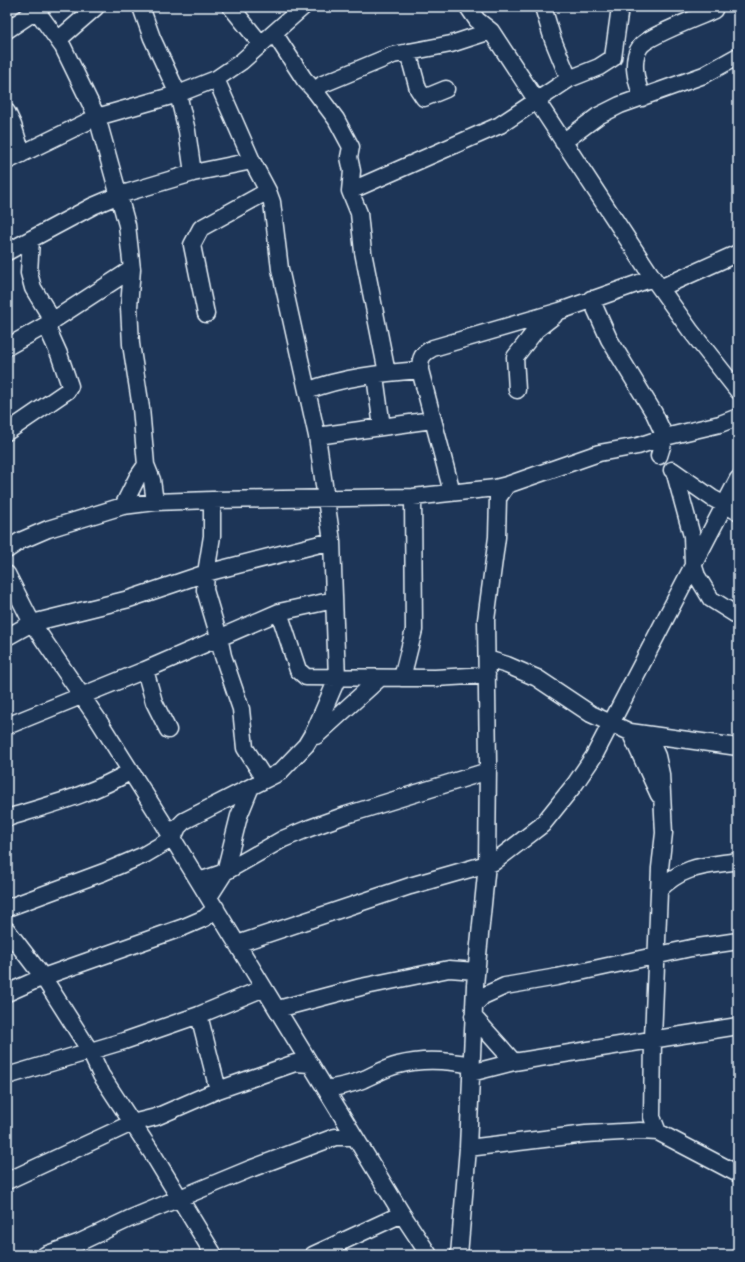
<svg xmlns="http://www.w3.org/2000/svg" width="745" height="1262" font-family="Dekko,sans-serif">
<rect width="100%" height="100%" fill="#1d3557"/>
<filter id="ink" filterUnits="userSpaceOnUse"><feTurbulence type="fractalNoise" baseFrequency=".025" numOctaves="2"/><feDisplacementMap in="SourceGraphic" scale="8" xChannelSelector="R" yChannelSelector="G"/><feConvolveMatrix kernelMatrix="1 2 1 2 8 2 1 2 1" color-interpolation-filters="sRGB"/></filter>
<g filter="url(#ink)">
<g fill="none" stroke-linecap="round" stroke-linejoin="round">
<defs>
<path id="minor" d="M34 7 63 47 97 117 127 225 132 269 129 307 131 344 141 408 146 465 152 480 155 502
M141 7 152 38 178 94 187 131 193 173
M231 7 261 44
M468 7 477 20 491 31 653 278 690 330 738 391
M543 7 553 40 569 79
M7 30 37 10
M274 33 304 79 315 91 336 119 351 147 349 157 352 171 350 191 359 213 363 252 387 373
M58 40 96 7
M408 52 418 89 424 98 446 89
M315 91 323 84 393 55 451 44 491 31
M642 98C637 83 630 61 640 47 647 36 700 17 714 10
M7 112 13 125 22 154
M563 142 598 116 620 105 704 75 738 56
M7 161 97 117 178 94 216 79 241 62 303 7
M350 191 500 125 569 79 599 67 613 58 620 7
M31 239 29 273 33 288 53 321
M7 252 93 206 119 195 193 173 252 161
M660 288 738 253
M591 299 609 339 654 413 665 437 659 456
M206 314 192 245 201 228 268 191
M7 347 46 325 132 269
M420 370C420 357 422 354 433 348L560 311 653 278
M375 376 382 427
M517 390 515 357 536 330 554 316
M307 391C342 377 383 373 420 370L452 492
M7 432 67 391 70 386 59 354 46 325
M317 436 432 420
M672 470 712 498 738 512
M675 474 692 536 693 564 697 576 711 599 738 616
M212 500V536L206 573 205 590 219 637 223 656 241 709 245 748 261 773 263 780
M123 506 137 478 146 465
M7 550 20 541 48 529 123 506 155 502 212 500 413 497 495 488 507 485 599 453 638 446 665 437 720 424 738 417
M7 574 32 623 99 721 162 821 402 1214 429 1255
M279 612 298 670 306 677 435 678 487 675
M7 637 32 623 129 599 206 573 332 541
M487 659 507 665 537 678 591 714 630 732 738 747
M402 678 414 630 413 497
M7 726 145 670
M168 730 154 702 145 670 279 612 334 600
M630 732 659 795
M316 736 380 678
M648 736 657 756 661 774 664 833 660 868 653 1038 652 1117 658 1132
M7 818C49 805 93 794 131 771
M199 881 225 872 283 839 307 829 346 815 488 771
M659 890C683 865 706 866 738 861
M209 897 225 872 239 816 250 789
M7 908 104 872 144 855 173 838 178 827 184 821 280 772 306 745 315 730 337 679 332 541 317 436 280 269 272 202 268 191 252 161 216 79
M7 930 43 977 90 1051 101 1075 154 1156 214 1255
M237 944 410 886 494 862 542 825 575 784 594 756 738 479
M7 993 43 977 184 927 205 918 216 908
M474 1005 483 996 505 986 557 977 691 948 738 941
M278 1009 361 987 449 969 476 971
M199 1015 218 1090
M473 1016 514 1062
M471 1073 514 1062 738 1026
M7 1076 124 1041 199 1015 264 988
M326 1089C338 1087 350 1085 362 1080 374 1075 385 1068 398 1065 423 1058 447 1060 471 1065
M468 1148 586 1134 640 1131 658 1132 738 1174
M7 1181 132 1123 156 1117 218 1090 295 1063 310 1064
M45 1255 78 1243 129 1219 250 1169 335 1137H355
M313 1255 402 1214
M459 1255 468 1148 475 985 487 864 488 764 486 620 497 537 498 498 507 485"/>
</defs>
<use href="#minor" stroke="#e8f1f8" stroke-width="19"/>
<use href="#minor" stroke="#1d3557" stroke-width="16"/>
</g>
</g>
<rect width="745" height="1262" fill="none" stroke="#1d3557" stroke-width="24"/>
<rect x="12" y="12" width="721" height="1238" fill="none" stroke="#e8f1f8" stroke-width="1.5" filter="url(#ink)"/>
</svg>
